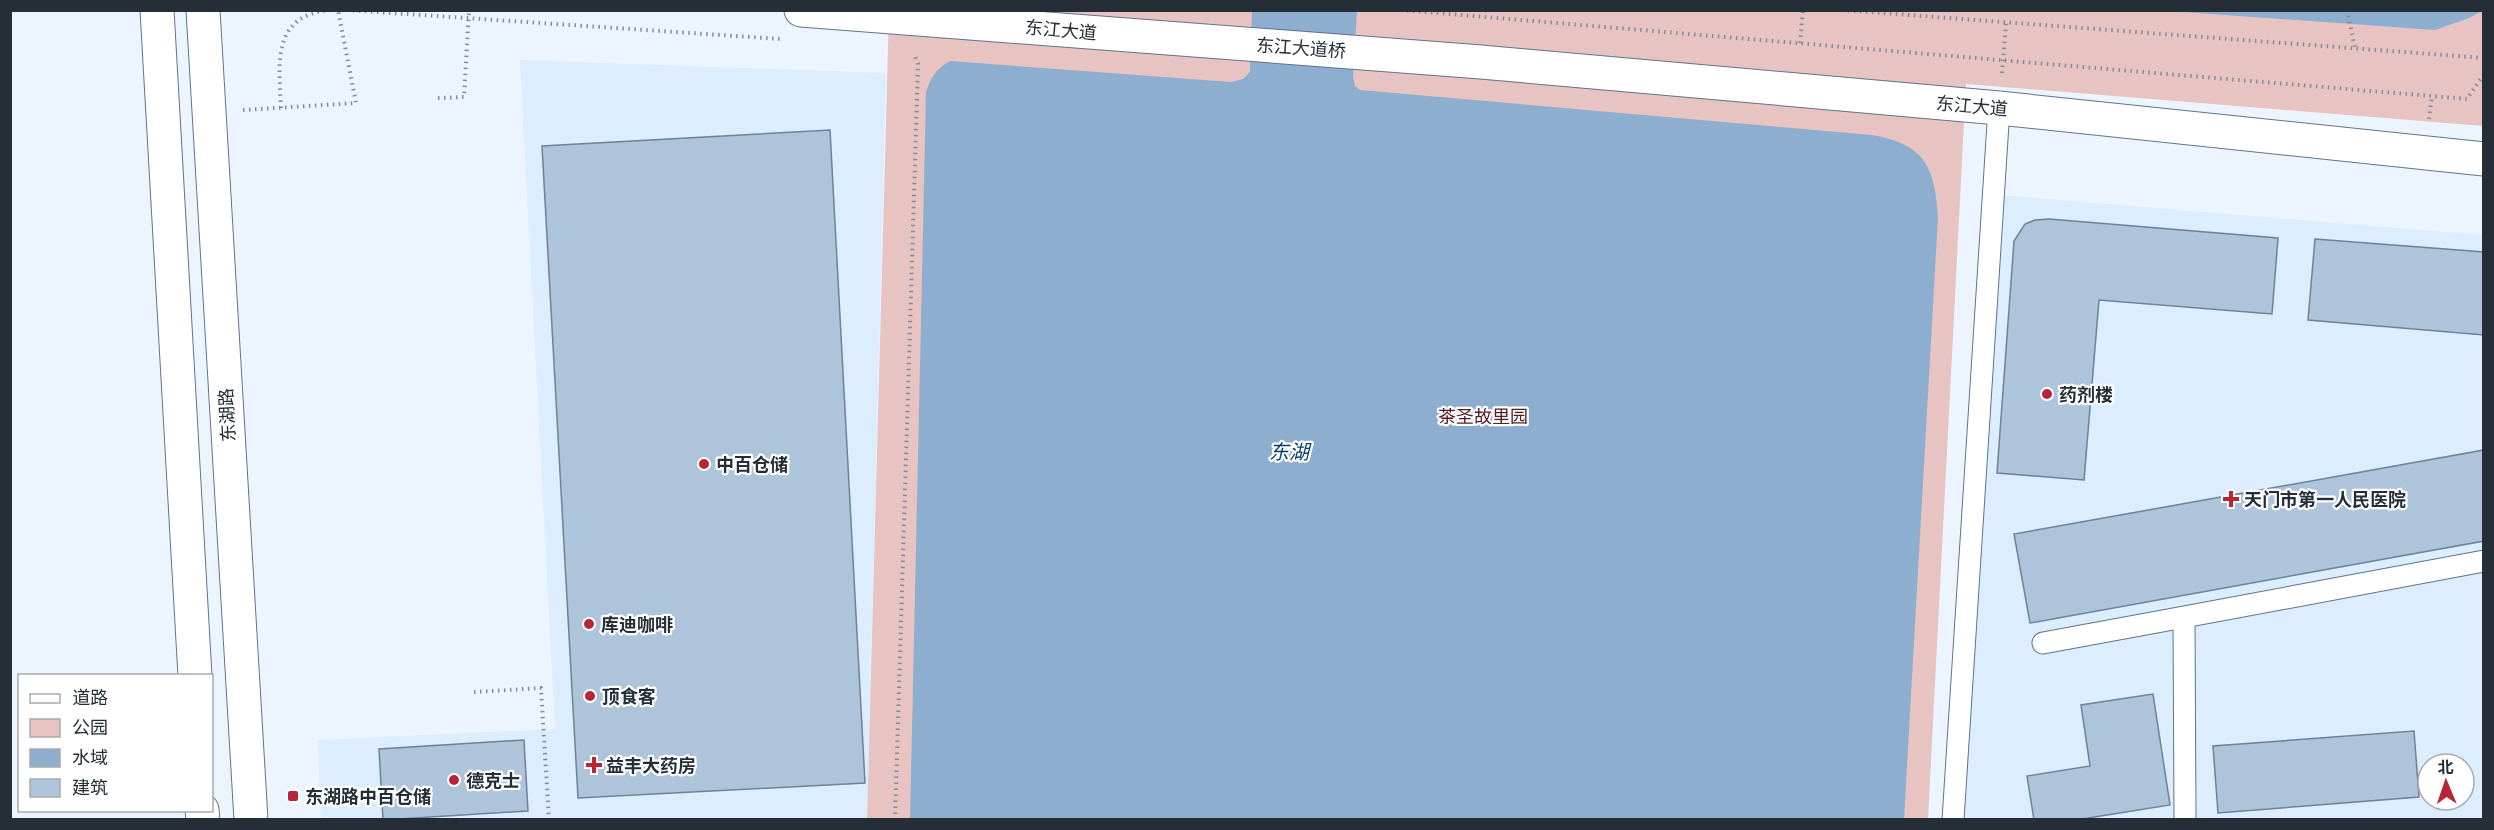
<svg xmlns="http://www.w3.org/2000/svg" width="2494" height="830" font-family="Poppins,'Noto Sans SC',sans-serif">
<rect width="100%" height="100%" fill="#ecf5ff"/>
<path fill="#dbedff" fill-rule="evenodd" d="M520 60 886 73 867 819H321L318 740 555 729Z
M1999 195 2483 235V819L1958 820ZM2428 764H2464V800H2428Z"/>
<path fill="#e7c3c2" d="M889 11H2483V126L1966 84 1928 819 867 820Z"/>
<path fill="#8daecf" d="M1252 11H1357L1353 77 1355 86 1360 90 1872 135C1924 144 1935 166 1938 217L1904 819 910 820 926 92C931 77 936 69 950 61L1231 82 1243 79 1250 72Z
M2169 11H2482L2469 18 2435 30Z"/>
<path fill="#adc4db" stroke="#6d8297" stroke-width="1.5" d="M830 130 865 783 578 798 542 146Z
M2049 219 2278 238 2272 314 2099 300 2084 480 1997 473 2014 241 2025 224 2035 220Z
M2315 239 2484 252V335L2308 320Z
M2484 450V541L2030 623 2014 534Z
M2153 694 2170 805 2076 820H2034L2027 776 2090 766 2081 705Z
M2414 731 2419 797 2218 813 2213 746Z
M524 740 528 811 383 820 379 749Z"/>
<g fill="none" stroke-linecap="round" stroke-linejoin="round">
<defs>
<path id="lane" d="M2043 643 2184 617
M1953 820 1999 108
M2185 820 2184 617 2484 561"/>
<path id="secondary" d="M157 10 195 676
M203 10 251 820
M801 10 1481 62 1999 108 2484 159
M202 810 203 820"/>
</defs>
<use href="#lane" stroke="#5f7489" stroke-width="23"/>
<use href="#secondary" stroke="#5f7489" stroke-width="35"/>
<path stroke="#838c95" stroke-width="4" stroke-dasharray="1.5 4.5" stroke-linecap="butt" d="M347 10 780 39
M1401 10 2467 99 2484 74
M1842 10 2484 58
M2347 10 2355 48
M1800 43 1803 10
M2002 73 2006 23
M438 98 464 97 469 10
M281 108C279 63 271 15 331 10
M243 110 356 103 338 10
M2429 119 2432 96
M474 692 541 688 549 820
M895 820 918 64 914 54"/>
<use href="#lane" stroke="#fff" stroke-width="21"/>
<use href="#secondary" stroke="#fff" stroke-width="33"/>
</g>
<g fill="#b72637" stroke="#fff" stroke-width="2">
<circle cx="2047" cy="394" r="6"/>
<circle cx="704" cy="464" r="6"/>
<path d="M2228 490h6v6h6v6h-6v6h-6v-6h-6v-6h6z"/>
<circle cx="589" cy="624" r="6"/>
<circle cx="590" cy="696" r="6"/>
<path d="M591 756h6v6h6v6h-6v6h-6v-6h-6v-6h6z"/>
<circle cx="454" cy="780" r="6"/>
<rect x="287" y="790" width="12" height="12" rx="3"/>
</g>
<g text-anchor="middle" dominant-baseline="central" stroke-width="4.5" stroke-linejoin="round" paint-order="stroke">
<g font-size="18" fill="#252e37" stroke="#fff">
<text transform="translate(1061 30) rotate(5)">东江大道</text>
<text transform="translate(1301 48) rotate(4)">东江大道桥</text>
<text transform="translate(1972 106) rotate(5)">东江大道</text>
<text transform="translate(227 415) rotate(-93)">东湖路</text>
</g>
<g font-size="18" font-weight="bold" fill="#252e37" stroke="#fff" text-anchor="start">
<text x="2059" y="394">药剂楼</text>
<text x="716" y="464">中百仓储</text>
<text x="2244" y="499">天门市第一人民医院</text>
<text x="601" y="624">库迪咖啡</text>
<text x="602" y="696">顶食客</text>
<text x="606" y="765">益丰大药房</text>
<text x="466" y="780">德克士</text>
<text x="305" y="796">东湖路中百仓储</text>
</g>
<g font-size="18" fill="#571a1e" stroke="#fff">
<text x="1483" y="416">茶圣故里园</text>
</g>
<g font-size="20" font-style="italic" fill="#0b406a" stroke="#fff">
<text x="1289" y="452">东湖</text>
</g>
</g>
<rect width="2494" height="830" fill="none" stroke="#252e37" stroke-width="24"/>
<rect x="18" y="674" width="195" height="138" fill="#ffffff" stroke="#a8abaf" stroke-width="1.5"/>
<rect x="30" y="694" width="30" height="9" fill="#ffffff" stroke="#a8abaf" stroke-width="1.5"/>
<text x="72" y="704" font-size="18" fill="#252e37">道路</text>
<rect x="30" y="719" width="30" height="18" fill="#e7c3c2" stroke="#a8abaf" stroke-width="1.5"/>
<text x="72" y="734" font-size="18" fill="#252e37">公园</text>
<rect x="30" y="749" width="30" height="18" fill="#8daecf" stroke="#a8abaf" stroke-width="1.5"/>
<text x="72" y="764" font-size="18" fill="#252e37">水域</text>
<rect x="30" y="779" width="30" height="18" fill="#adc4db" stroke="#a8abaf" stroke-width="1.5"/>
<text x="72" y="794" font-size="18" fill="#252e37">建筑</text>
<g transform="translate(2446 782) rotate(358)"><circle r="28" fill="#ffffff" stroke="#a8abaf" stroke-width="1.5"/>
<path d="M0-4.5L10 22L0 15L-10 22Z" fill="#b72637"/>
<text y="-9" font-size="16" font-weight="bold" text-anchor="middle" fill="#252e37">北</text>
</g>
</svg>
